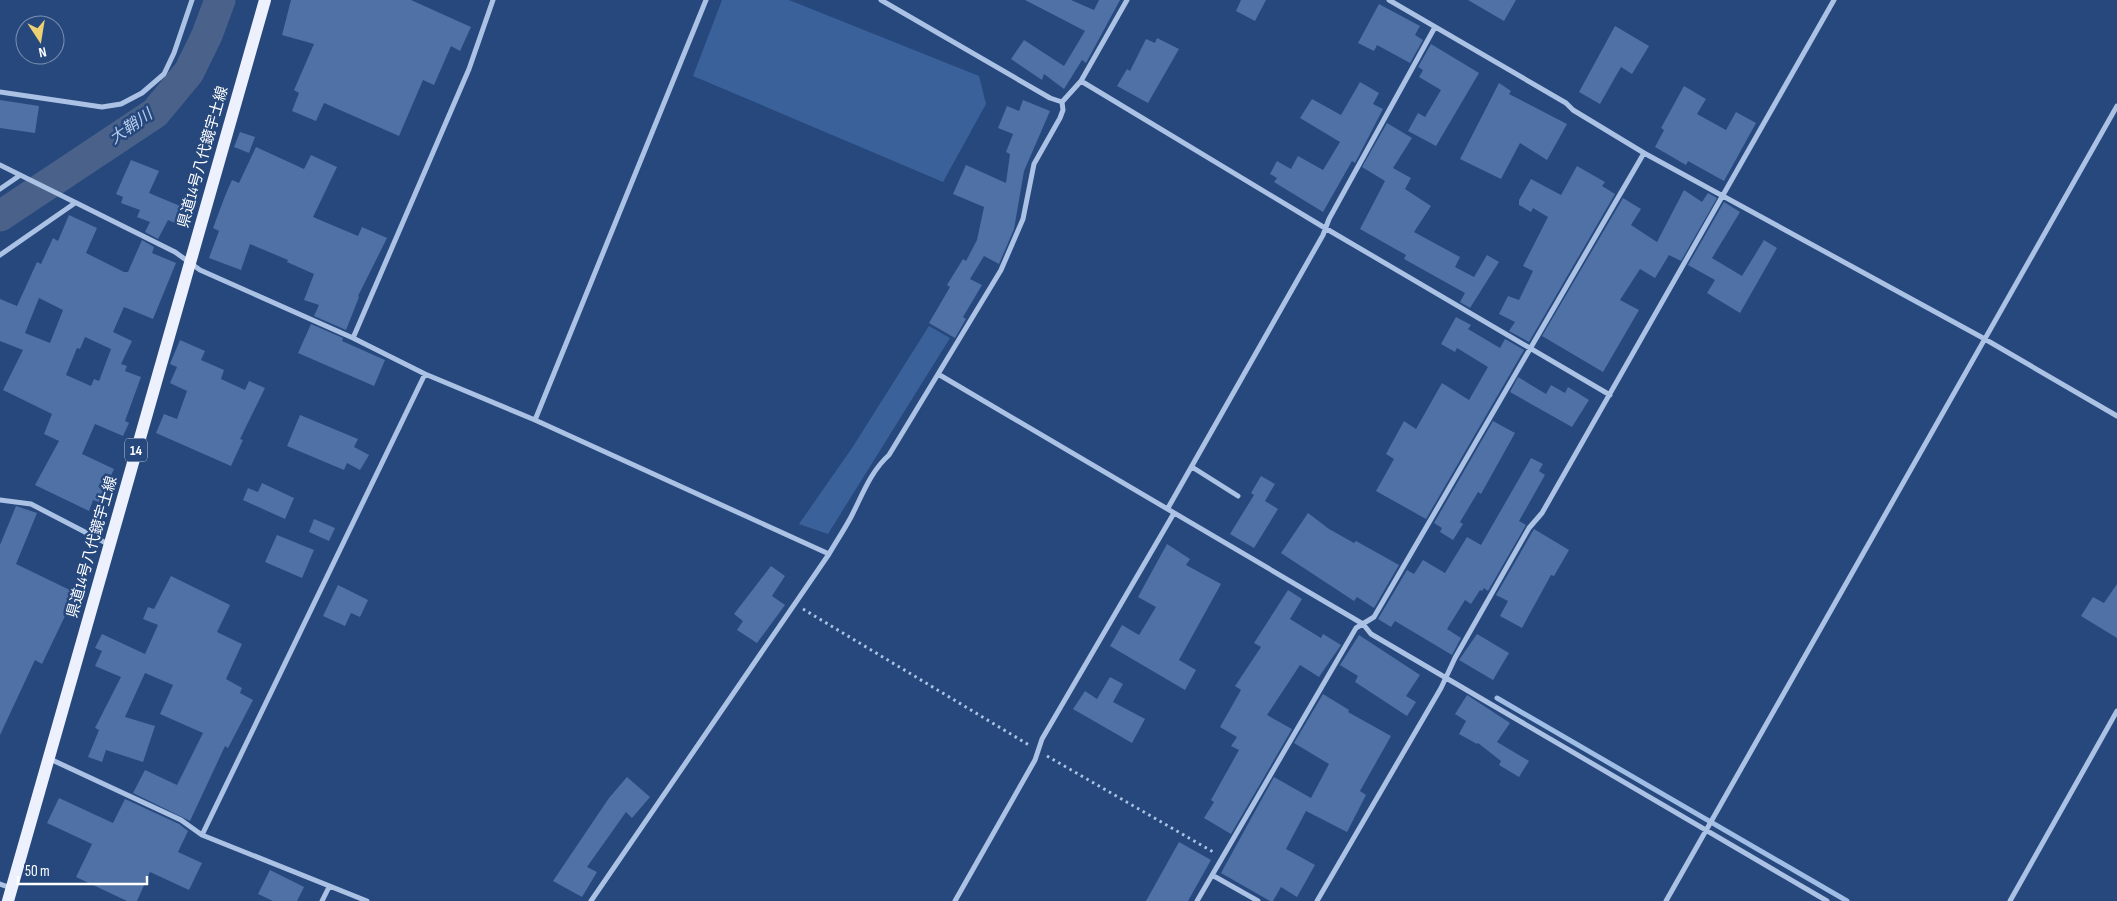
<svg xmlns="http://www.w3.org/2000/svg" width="2117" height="901" font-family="'Sofia Sans Condensed','Noto Sans JP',sans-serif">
<rect width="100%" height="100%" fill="#26487d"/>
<path fill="#3a619a" d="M722 0H789L979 76 986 104 943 182 693 76Z
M929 326 950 338 828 534 799 524 852 448Z"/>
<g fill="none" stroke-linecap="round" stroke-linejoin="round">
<path stroke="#a0bde5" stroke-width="5" d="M1497 698 1847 901"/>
<path stroke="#4a6289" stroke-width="31" d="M0 216 155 113 189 72 207 35 220 0"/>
</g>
<path fill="#4f71a5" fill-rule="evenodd" d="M291 0H411L471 27 460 51 451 46 434 85 423 80 399 136 324 103 316 121 292 111 299 93 294 90 314 44 282 35Z
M1025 0H1071L1094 10 1099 0H1120L1086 63 1082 60 1064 89 1044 74 1042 80 1011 59 1024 40 1064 66 1085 31Z
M1241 0H1266L1255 21 1236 11Z
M1468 0H1516L1504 21Z
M1379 4 1420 26 1415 35 1423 40 1410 63 1377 45 1374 51 1358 43Z
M1615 26 1649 46 1632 74 1621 67 1600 104 1579 92Z
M1157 38 1179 49 1148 103 1117 86 1127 69 1130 71 1146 39 1155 43Z
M1431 44 1479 73 1436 146 1408 131 1418 113 1425 117 1441 90 1419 77 1423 70 1418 67Z
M1360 82 1379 93 1373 104 1383 109 1355 163 1352 161 1323 212 1274 182 1277 178 1270 174 1277 161 1291 169 1298 156 1323 170 1340 142 1300 118 1312 99 1341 115Z
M1499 83 1511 91 1509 94 1567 124 1547 160 1520 143 1501 179 1460 159Z
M1684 86 1706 99 1697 114 1726 130 1736 112 1756 123 1724 181 1688 161 1686 165 1655 147 1664 130 1661 128Z
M0 100 39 106 35 133 0 128Z
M1023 100 1050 111 1024 171 1014 229 999 264 984 256 970 279 982 285 963 317 966 319 955 338 929 323 950 287 947 285 963 259 966 261 977 240 984 207 953 194 966 165 1006 183 1010 154 1006 152 1013 134 998 128 1007 106 1019 111Z
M1387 123 1412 138 1393 168 1411 178 1405 189 1431 206 1414 232 1460 257 1455 267 1474 277 1487 255 1499 262 1470 308 1460 302 1465 293 1404 259 1406 255 1360 229 1385 181 1362 167Z
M240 132 255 137 249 153 234 147Z
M256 147 304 169 311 155 337 167 313 217 358 236 362 227 387 238 358 296 359 297 346 330 314 316 319 305 304 300 314 274 287 262 288 260 250 244 241 270 209 258 219 231 213 228 225 196 232 180 239 183Z
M131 160 159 171 149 193 192 211 185 227 168 220 158 239 145 232 150 222 137 217 140 210 121 203 123 197 116 194Z
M1577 166 1605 182 1602 186 1615 194 1529 342 1509 331 1515 322 1499 314 1508 296 1519 300 1533 271 1523 266 1548 217 1533 208 1531 212 1519 205V200L1531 179 1561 195Z
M1684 190 1702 202 1708 193 1717 198 1681 261 1669 255 1655 278 1640 269 1620 300 1639 310 1603 372 1542 336 1623 198 1641 209 1631 225 1657 242Z
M1724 202 1740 212 1712 258 1742 276 1764 240 1777 248 1740 313 1707 293 1715 280 1688 265Z
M69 215 97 228 86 253 124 272H128L142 240 154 247 152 253 176 263 153 319 124 307 113 332 132 341 121 364 127 366 125 371 141 377 125 421 129 423 123 436 95 424 82 454 114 469 99 502 93 500 89 511 35 485 59 441 44 434 52 414 3 390 23 350 0 341V299L17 306 37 262 41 264 53 238 58 241ZM39 298 63 310 50 343 25 333ZM85 337 111 349 99 381 94 379 91 386 66 375 77 348 80 349Z
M1456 317 1471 325 1468 329 1500 348 1505 339 1524 350 1426 519 1376 491 1394 459 1386 454 1404 421 1416 429 1442 383 1469 400 1488 367 1457 348 1455 352 1441 344Z
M311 324 343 338 342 341 385 360 374 386 298 353Z
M180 340 205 351 201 360 224 370 221 379 245 390 249 381 265 388 240 439 243 440 231 466 156 433 164 414 177 419 187 391 170 383 177 367 170 364Z
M1518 377 1546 394 1551 385 1565 393 1568 387 1589 400 1572 427 1510 392Z
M300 415 358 439 354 447 369 455 360 470 347 463 344 470 287 446Z
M1493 421 1515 433 1481 494 1478 492 1460 522 1463 524 1453 540 1440 532 1442 528 1434 523Z
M1531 458 1543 464 1539 471 1545 475 1519 521 1526 525 1488 591 1484 588 1482 591 1480 590 1471 604 1465 600 1447 629 1461 638 1452 655 1395 621 1391 627 1378 619 1407 570 1414 574 1423 560 1445 573 1467 537 1481 545Z
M1261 476 1275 484 1265 501 1278 509 1254 548 1230 534 1254 495 1251 493Z
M262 483 294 498 285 519 243 500 248 488 258 492Z
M16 506 37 513 16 564 76 593 42 664 35 660 0 735V545Z
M1308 513 1329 529 1354 543 1356 541 1399 565 1374 608 1357 597 1354 601 1281 553Z
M314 519 335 528 329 541 309 532Z
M1534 529 1569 550 1554 576 1551 575 1522 628 1500 616 1508 601 1496 595Z
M277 535 314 550 302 578 265 562Z
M1167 544 1190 559 1186 565 1221 584 1179 660 1196 670 1185 690 1110 646 1122 625 1139 635 1156 607 1138 597Z
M771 566 785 576 772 596 785 605 757 643 737 630 743 621 734 614Z
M171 576 230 605 217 632 242 644 226 679 242 688 240 693 253 700 228 748 225 746 190 821 133 793 145 770 177 785 203 733 160 714 173 685 145 673 125 717 155 726 143 762 106 750 102 762 88 757 99 730 95 728 121 677 95 666 102 651 95 648 102 634 145 654 158 625 143 619 148 607 154 609Z
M2117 584V638L2081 616 2093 597 2104 603Z
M338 585 368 600 360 617 351 613 345 626 323 616Z
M1288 590 1302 599 1290 619 1321 638 1323 634 1341 645 1319 677 1300 665 1267 715 1292 729 1231 834 1204 818 1214 802 1211 800 1239 750 1231 746 1237 737 1220 727 1241 690 1235 686 1261 647 1254 643Z
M1477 634 1509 653 1493 680 1459 660Z
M1359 635 1420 675 1406 696 1416 702 1407 716 1355 682 1358 676 1340 665Z
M1110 677 1123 684 1113 702 1145 719 1132 743 1073 709 1085 691 1097 699Z
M1323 694 1349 710 1348 712 1391 736 1360 791 1366 795 1347 832 1306 811 1286 849 1315 865 1297 897 1281 887 1273 901H1270L1221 873 1274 777 1311 798 1329 764 1294 743Z
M1467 695 1510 723 1497 742 1529 761 1519 777 1499 765 1501 761 1478 743 1477 744 1459 734 1466 721 1455 714Z
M627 777 650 797 632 818 626 812 587 867 597 872 582 897 553 881 609 798Z
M59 798 113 823 125 799 179 824 188 831 178 852 202 863 189 890 150 872 137 901H127L76 877 92 844 47 823Z
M1179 842 1211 860 1188 901H1146Z
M270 870 304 887 297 901H273L258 894Z"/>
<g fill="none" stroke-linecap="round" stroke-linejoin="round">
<path stroke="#abc2e5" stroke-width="3" stroke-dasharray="2.5 4" stroke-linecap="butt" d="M803 609 1029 745
M1047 756 1215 853"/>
<path stroke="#abc2e5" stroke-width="5" d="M881 0 1050 98 1062 102
M1389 0 1566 103 1573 110 1644 153 1983 338 2117 416
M1081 81 1325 228 1610 395
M0 92 102 107 121 104 142 93 164 74 174 53 192 0
M1062 102 1081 81 1127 0
M0 165 175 252 200 270 353 338 425 374 535 420 829 554
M0 189 19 176
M0 255 75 203
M353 338 469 69 493 0
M938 374 1363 624 1371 634 1827 901
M535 420 706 0
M1192 467 1238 496
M0 500 31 504 108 544
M1168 508 1323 235 1329 219 1435 27
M50 759 181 820 202 835 367 901
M202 835 425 374
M1212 875 1258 901
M0 884 11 888
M322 901 329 887
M591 901 829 554C836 542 844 530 851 517 862 496 870 472 889 455L1001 270 1023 219 1034 164 1060 118 1063 110 1062 102
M955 901 1035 760 1042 739 1174 513
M1197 901 1356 628 1374 617 1644 153
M1317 901 1441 688 1455 658 1529 528 1542 513 1834 0
M1666 901 2117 106
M2010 901 2117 711"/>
<path stroke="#ecf1fd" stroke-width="12" d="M8 901 265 0"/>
</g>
<g text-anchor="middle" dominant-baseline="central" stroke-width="5" stroke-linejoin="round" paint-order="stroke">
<rect fill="#26487d" stroke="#bec8d8" stroke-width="1" x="125" y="438.5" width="22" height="23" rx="4"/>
<g font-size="14" font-weight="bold" fill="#fff">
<text x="136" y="450">14</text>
</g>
<g font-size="15" fill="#fff" stroke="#26487d">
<text transform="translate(203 157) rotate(-74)">県道14号八代鏡宇土線</text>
<text transform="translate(92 547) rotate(-74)">県道14号八代鏡宇土線</text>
</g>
<g font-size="16" font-style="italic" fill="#b7cced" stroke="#26487d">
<text transform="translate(131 127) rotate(-35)">大鞘川</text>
</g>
</g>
<g transform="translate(40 40) rotate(168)"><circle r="24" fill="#26487d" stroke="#7d91b1"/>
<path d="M0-4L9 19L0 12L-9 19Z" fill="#edd071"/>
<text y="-8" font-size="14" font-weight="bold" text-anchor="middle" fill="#ffffff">N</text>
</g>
<path d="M18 876v8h129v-8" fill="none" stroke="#ffffff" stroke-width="2.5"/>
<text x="25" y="876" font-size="15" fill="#ffffff" stroke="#26487d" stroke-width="4" paint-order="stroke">50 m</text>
</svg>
